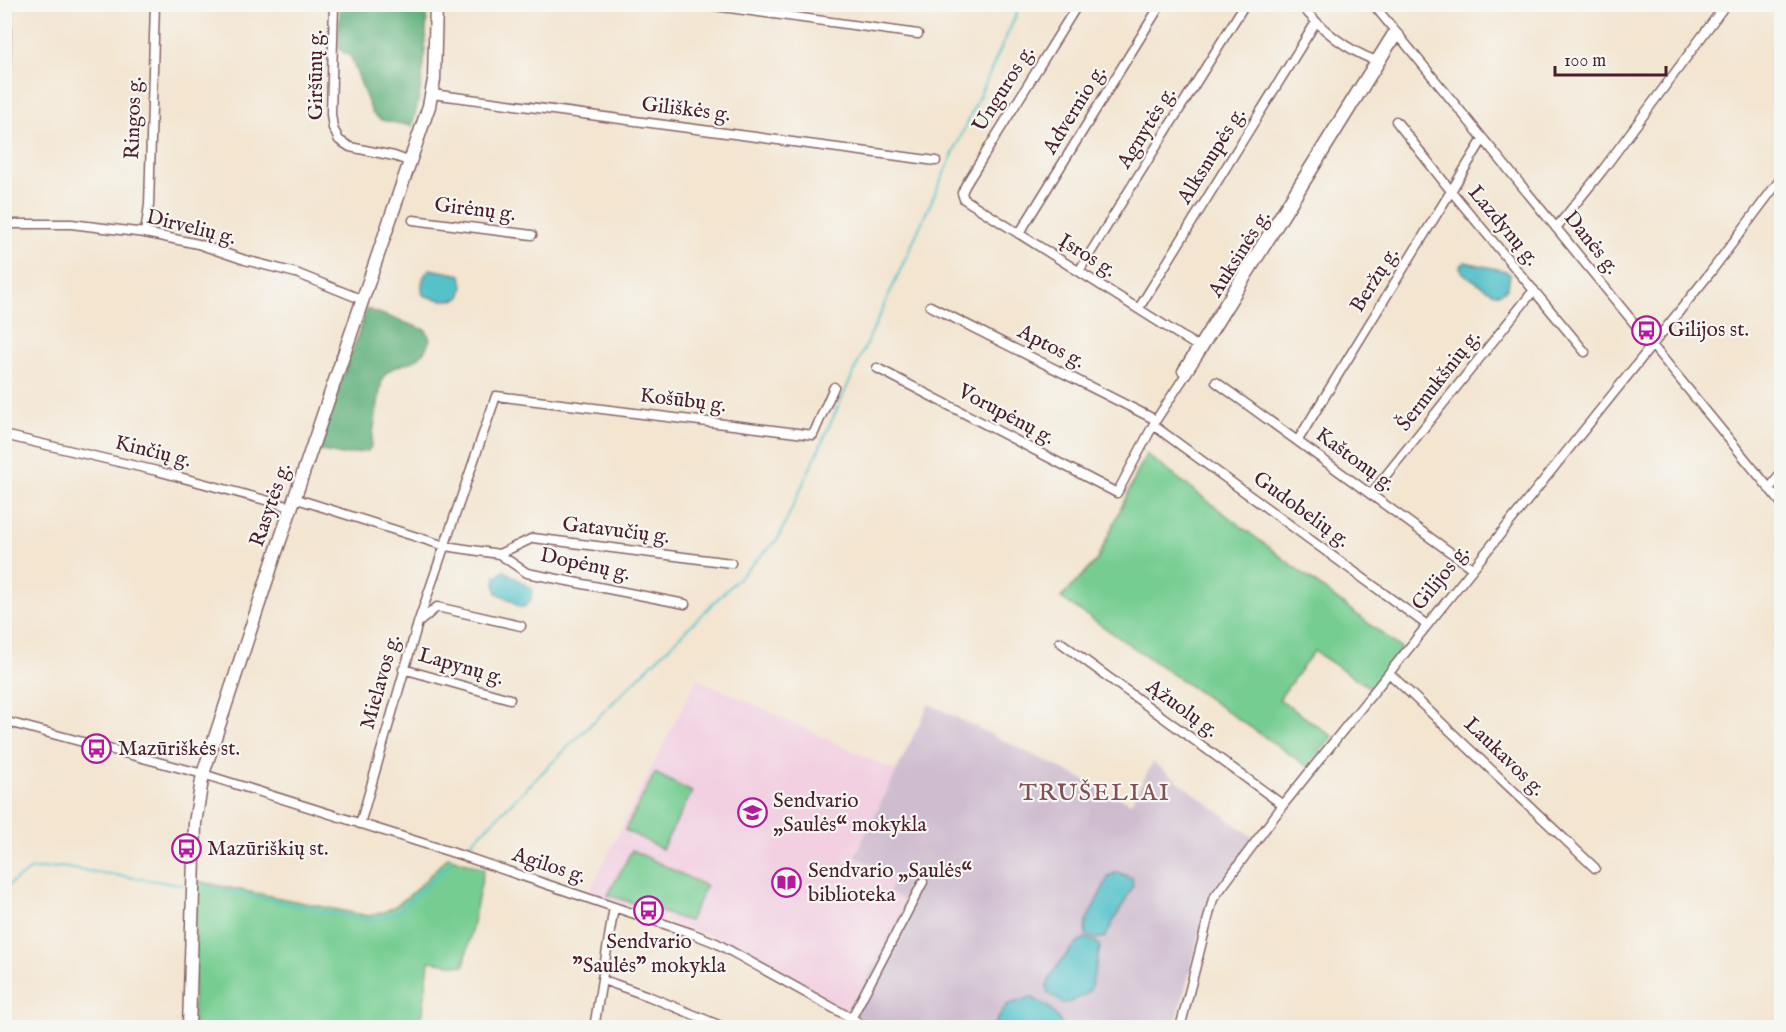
<svg xmlns="http://www.w3.org/2000/svg" width="1786" height="1032" font-family="'IM FELL English',serif">
<rect width="100%" height="100%" fill="#f6f6f2"/>
<filter id="ink" filterUnits="userSpaceOnUse"><feTurbulence type="fractalNoise" baseFrequency=".0167" numOctaves="2"/><feDisplacementMap in="SourceGraphic" scale="12" xChannelSelector="R" yChannelSelector="G"/><feConvolveMatrix kernelMatrix="1 2 1 2 8 2 1 2 1" color-interpolation-filters="sRGB"/></filter>
<filter id="wash" filterUnits="userSpaceOnUse"><feTurbulence type="fractalNoise" baseFrequency=".008" numOctaves="4" result="noise"/><feDisplacementMap in="SourceGraphic" scale="24" xChannelSelector="R" yChannelSelector="G"/><feGaussianBlur stdDeviation="1.35" result="paint"/><feColorMatrix in="noise" values="0 0 0 0 0 0 0 0 0 0 0 0 0 0 0 0 0 1.4 0 .05"/><feComposite in="paint" operator="in"/></filter>
<g filter="url(#wash)">
<rect width="100%" height="100%" fill="#f3e5d0"/>
<path fill="#f2cfe1" d="M697 678 896 771 855 856 896 876 907 902 855 1002 844 1010 764 964 711 937 588 894Z"/>
<path fill="#cfbdcf" d="M929 704 1131 803 1153 762 1255 839 1213 892 1208 902 1175 1027H880L844 1010 855 1002 907 902 889 892 896 876 855 856Z"/>
<path fill="#76cd92" stroke="#60765e" stroke-width="1.5" d="M1146 454 1402 649 1372 689 1314 651 1279 699 1333 737 1307 766 1061 598 1097 560Z
M655 773 692 792 662 849 625 830Z
M632 850 706 886 689 921 608 895Z
M448 857 484 869 464 966 429 961 421 1027 193 1028 196 881 368 916C402 912 424 879 448 857Z"/>
<path fill="#60b07c" stroke="#556854" stroke-width="1.5" d="M340 5H427C426 48 424 84 412 126L381 120 372 113 351 57 339 49Z
M367 309 426 330 430 339C418 374 395 356 382 379L371 446 368 451 342 455 317 450Z"/>
<path fill="#55c2ca" stroke="#50707a" stroke-width="1.5" d="M1465 262 1506 271 1510 275 1508 287C1498 300 1489 290 1478 283 1471 278 1463 276 1460 267Z
M430 269 461 275 463 287 460 298C449 302 434 299 423 295 420 286 423 274 430 269Z
M505 571 532 589 531 600 524 607H519L513 601 497 593 495 585 496 576Z
M1117 872 1132 878 1133 886 1105 937 1096 939 1087 936 1085 930 1086 922 1109 876Z
M1085 938 1098 943 1100 947 1091 988 1086 994 1071 1002 1063 1003 1048 993C1042 979 1073 945 1085 938Z
M1031 997 1050 1008 1064 1027H969L994 1025 1007 1005Z"/>
<g fill="none" stroke-linecap="round" stroke-linejoin="round">
<path stroke="#55c2ca" stroke-width="2" d="M464 850 778 539 1021 4
M206 887 365 920 378 919 399 911 452 862
M4 888 30 870 61 867 183 885"/>
</g>
</g>
<g filter="url(#ink)">
<g fill="none" stroke-linecap="round" stroke-linejoin="round">
<defs>
<path id="street" d="M334 4 331 114 333 128 339 140 350 147 394 156 411 162
M700 4 918 34
M1078 4 965 186 962 193 964 199 1197 346
M1300 4C1320 28 1345 49 1374 60
M1373 4 1782 504
M432 94 936 161
M1396 121 1451 191 1585 352
M4 147 7 4
M413 220 532 235
M4 224H71L145 233 198 244 245 260 296 273 363 300
M1556 228 1602 171 1726 4
M145 233 149 205 155 4
M1019 234 1161 4
M1079 271 1245 4
M930 306 1156 420
M1139 308 1316 22
M877 368 1117 493 1156 420 1198 356 1391 45 1400 36
M1182 371 1394 30
M1216 382 1472 568
M1153 425 1427 625
M4 435 157 471 291 507
M1298 440 1483 139
M1769 489 1782 472
M1371 494 1534 290
M294 498 445 546 499 554 527 573 685 604
M499 554 533 538 731 563
M418 623 496 396 813 435 834 387
M1060 642 1283 805
M403 669 510 699
M1389 673 1595 868
M4 721 203 774 454 853 691 933 716 943 869 1028
M360 824 418 623 437 607 521 626
M603 980 648 996 726 1028
M851 1019 923 882
M594 1028 614 907
M1180 1028 1213 899 1283 805 1710 273 1782 177"/>
<path id="secondary" d="M189 1028 195 823 203 774 273 561 429 106 434 80 436 4"/>
</defs>
<use href="#street" stroke="#856465" stroke-width="11"/>
<use href="#secondary" stroke="#856465" stroke-width="15"/>
<use href="#street" stroke="#fff" stroke-width="8"/>
<use href="#secondary" stroke="#fff" stroke-width="12"/>
</g>
</g>
<defs>
<symbol id="bus-ring" viewBox="-11 -11 22 22"><circle r="9.5" fill="#f6f6f2" stroke="#b5179e" stroke-width="1.5"/><path d="M-5-6H5V4H4V6H2V4H-2V6H-4V4H-5ZM-3.5-4V0h7V-4ZM-3.5 1.2v1.5H-2V1.2ZM2 1.2v1.5H3.5V1.2Z" fill="#b5179e"/></symbol>
<symbol id="school-ring" viewBox="-11 -11 22 22"><circle r="9.5" fill="#f6f6f2" stroke="#b5179e" stroke-width="1.5"/><path d="M0-5L7-2L0 1L-7-2ZM-4 1L0 2.5L4 1V4Q0 6-4 4Z" fill="#b5179e"/></symbol>
<symbol id="library-ring" viewBox="-11 -11 22 22"><circle r="9.5" fill="#f6f6f2" stroke="#b5179e" stroke-width="1.5"/><path d="M-6-4Q-3-5.5-.7-3.5V5Q-3 3-6 4ZM6-4Q3-5.5 .7-3.5V5Q3 3 6 4Z" fill="#b5179e"/></symbol>
</defs>
<g fill-rule="evenodd">
<use href="#bus-ring" x="1630" y="314" width="33" height="33"/>
<use href="#bus-ring" x="80" y="732" width="33" height="33"/>
<use href="#school-ring" x="736" y="796" width="33" height="33"/>
<use href="#bus-ring" x="170" y="832" width="33" height="33"/>
<use href="#library-ring" x="770" y="866" width="33" height="33"/>
<use href="#bus-ring" x="632" y="894" width="33" height="33"/>
</g>
<g text-anchor="middle" dominant-baseline="central" stroke-width="4.5" stroke-linejoin="round" paint-order="stroke">
<g font-size="21" fill="#4a1f2b" stroke="#f6f6f2">
<text transform="translate(316 75) rotate(-90)">Giršūnų g.</text>
<text transform="translate(1004 89) rotate(-58)">Unguros g.</text>
<text transform="translate(686 110) rotate(7)">Giliškės g.</text>
<text transform="translate(1075 110) rotate(-58)">Advernio g.</text>
<text transform="translate(134 118) rotate(-88)">Ringos g.</text>
<text transform="translate(1147 128) rotate(-58)">Agnytės g.</text>
<text transform="translate(1212 156) rotate(-58)">Alksnupės g.</text>
<text transform="translate(475 210) rotate(7)">Girėnų g.</text>
<text transform="translate(1503 226) rotate(50)">Lazdynų g.</text>
<text transform="translate(191 228) rotate(14)">Dirvelių g.</text>
<text transform="translate(1591 243) rotate(51)">Danės g.</text>
<text transform="translate(1240 254) rotate(-58)">Auksinės g.</text>
<text transform="translate(1087 256) rotate(32)">Įsros g.</text>
<text transform="translate(1375 280) rotate(-58)">Beržų g.</text>
<text transform="translate(1051 347) rotate(27)">Aptos g.</text>
<text transform="translate(1439 381) rotate(-52)">Šermukšnių g.</text>
<text transform="translate(683 401) rotate(7)">Košūbų g.</text>
<text transform="translate(1006 415) rotate(28)">Vorupėnų g.</text>
<text transform="translate(153 452) rotate(14)">Kinčių g.</text>
<text transform="translate(1355 460) rotate(36)">Kaštonų g.</text>
<text transform="translate(271 505) rotate(-71)">Rasytės g.</text>
<text transform="translate(1301 510) rotate(36)">Gudobelių g.</text>
<text transform="translate(616 531) rotate(7)">Gatavučių g.</text>
<text transform="translate(585 565) rotate(12)">Dopėnų g.</text>
<text transform="translate(1441 578) rotate(-51)">Gilijos g.</text>
<text transform="translate(461 667) rotate(16)">Lapynų g.</text>
<text transform="translate(381 682) rotate(-74)">Mielavos g.</text>
<text transform="translate(1182 709) rotate(36)">Ąžuolų g.</text>
<text transform="translate(1504 757) rotate(44)">Laukavos g.</text>
<text transform="translate(549 866) rotate(18)">Agilos g.</text>
</g>
<g font-size="21" fill="#4a1f2b" stroke="#f6f6f2" text-anchor="start">
<text x="1668" y="330">Gilijos st.</text>
<text x="118" y="749">Mazūriškės st.</text>
<text x="773" y="801">Sendvario<tspan x="773" dy="24">„Saulės“ mokykla</tspan></text>
<text x="207" y="849">Mazūriškių st.</text>
<text x="808" y="871">Sendvario „Saulės“<tspan x="808" dy="24">biblioteka</tspan></text>
<text x="649" y="942" text-anchor="middle">Sendvario<tspan x="649" dy="24">"Saulės" mokykla</tspan></text>
</g>
<g font-size="24" letter-spacing="1.5" fill="#7f5157" stroke="#f6f6f2">
<text x="1095" y="793">TRUŠELIAI</text>
</g>
</g>
<rect width="1786" height="1032" fill="none" stroke="#f6f6f2" stroke-width="24"/>
<path d="M1555 66v9h111v-9" fill="none" stroke="#4a1f2b" stroke-width="3"/>
<text x="1564" y="66" font-size="18" fill="#4a1f2b" stroke="#f6f6f2" stroke-width="4.5" paint-order="stroke">100 m</text>
</svg>
